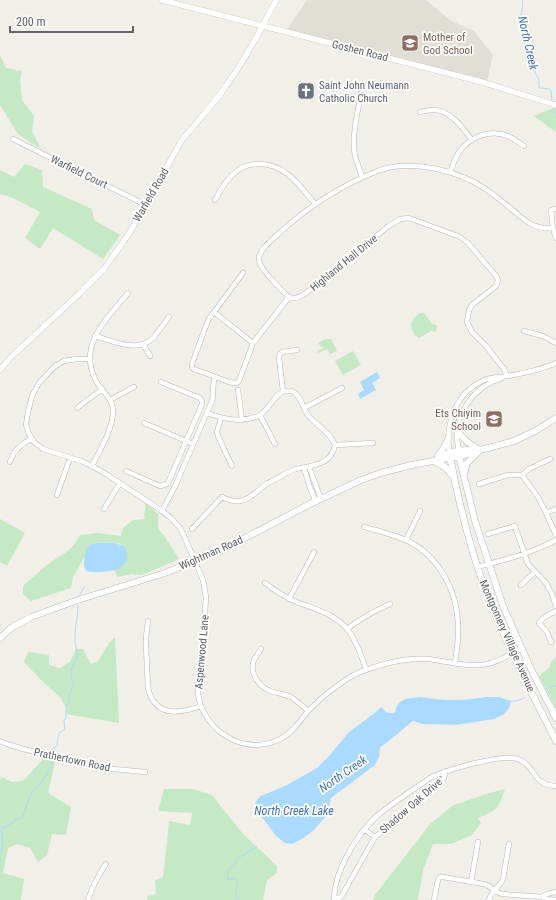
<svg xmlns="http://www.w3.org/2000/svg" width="556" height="900" font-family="'Roboto Condensed',sans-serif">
<rect width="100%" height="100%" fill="#f1efe8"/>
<path fill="#e1ded6" d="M307 0H426L450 20 474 31 493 55 487 81 286 31Z"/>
<path fill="#c5e8c5" d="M0 55 6 68 22 71 20 80 22 100 34 116 32 131 41 149 18 134 0 105Z
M556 107V132L534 116Z
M25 164 42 170 43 187 92 209 94 220 120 235 103 259 53 228 40 249 25 238 40 212 13 198 0 194V170L14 177Z
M421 313H424L432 324 437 325 436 332 431 331 419 338C408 331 409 318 421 313Z
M326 339H331L337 351 330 354 327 349 318 353 317 351 324 348 323 347H321L318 343Z
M353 351 361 365 343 375 335 361Z
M146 503 158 514V528L165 537 179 559 142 575 132 574 117 577 115 570 118 569 121 544C110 542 100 542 89 545L85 556 73 577 71 588 31 601 23 594V586C31 579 39 571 47 565 62 554 71 552 80 535L98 533 121 536 123 528 133 520 145 519 144 515Z
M0 519 25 533 7 566 0 562Z
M115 637 119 723 66 714V708L61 698 42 681 24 662 28 652 49 655V665L60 668 70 662 76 649H83L91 664 98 661 109 643Z
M556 657V708L539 676 549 668 552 661Z
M45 757 56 759 48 792 51 795 71 807 66 835 52 834 47 855 38 862 30 848 17 844 8 848 3 873 24 879 21 900H0V780L1 777 12 782 23 781Z
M164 789H193L212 795 243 834 277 866V873L267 880 263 900H147L148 896 156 894 155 880 163 877 165 861 169 821 190 825 192 813 158 811Z
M505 789C498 809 498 810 478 818L481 823 472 835 451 844H433L423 870 418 900H373L375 895 430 824 452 806 486 794Z"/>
<path fill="#aadaff" d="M377 372 380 378 372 383 376 390 360 399 358 394 364 390 360 382Z
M96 543C107 543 117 541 126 548L127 560C125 563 122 567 118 569 112 572 92 573 86 571 82 561 85 554 89 545Z
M419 697 444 700H462L487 697H499L511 701 509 708 504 714 494 719 455 725 423 724 413 721C402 729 392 740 380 747L379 757 375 765 331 798 327 815 314 830 302 839 292 844 285 843 276 836 256 809 255 804 257 800 261 796 287 785 317 768 330 755 349 732 376 712 381 707C385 712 389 714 395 713 397 699 407 698 419 697Z"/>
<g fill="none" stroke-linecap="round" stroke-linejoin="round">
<path stroke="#aadaff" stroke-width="1" d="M523 0C522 4 523 6 522 10 522 16 520 14 521 22L527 25 529 36V44L531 50 534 71 539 79V87L540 88 549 89 551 91 552 100
M554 109 556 114
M79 596 84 587
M549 688 556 686
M511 701H517L524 698
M55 755 52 750 54 748 58 745 57 743 59 733 65 729 64 721 66 717V708L69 701 70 692 74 683C65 668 78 665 77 653 77 648 74 643 75 637 75 627 78 616 78 606
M0 853C6 841 0 839 2 828L11 824 15 820 22 818 31 794 43 780 50 768 54 760
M0 857 1 860 0 862
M239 900C233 894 238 887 237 879L235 878 229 880 227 879 229 869 234 865 237 859 256 847"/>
<defs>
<path id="minor" d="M361 93C358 112 351 137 355 156 357 163 360 170 362 177
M420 112C424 111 429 110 433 110 449 109 463 128 472 140
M13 139 146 205
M450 172C453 165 455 158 459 152 470 136 491 129 508 136 514 139 519 143 524 146
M215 200C220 191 225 181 233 174 240 168 248 164 257 164 284 162 300 186 315 204
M556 209 551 210 553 228 556 238
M243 273 208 320 192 364V367L194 369 229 382 234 383H237L239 381 253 343 289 297
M214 312 253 343
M524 331 543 336 556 343
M95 336C112 341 139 354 154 337 159 331 164 323 169 317
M143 344 150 356
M90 359H76L64 361 55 366 39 383 32 396 28 412 26 425 29 434 34 442 43 449 81 461 92 466 106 474 162 511 171 518 180 528 185 538 203 580 206 597 204 629 198 694C200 710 210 725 223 734 247 751 277 748 296 726 301 721 305 714 310 709 320 699 335 687 347 679 356 673 367 669 378 666 394 661 412 658 428 659 447 661 464 667 482 665 497 663 509 655 521 648
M507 376 504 369 486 346 472 332 467 322 469 310 472 305 496 286 498 281 497 277 467 242 458 236 409 218 400 219 390 225 311 289C306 293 299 299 292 298 286 297 262 270 260 263 259 262 259 258 259 257 261 248 270 242 276 236 306 208 341 185 380 170 413 159 460 171 487 190 494 195 502 201 509 207 523 219 533 230 553 228
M238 390 242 420
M283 391 279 358 280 354 282 352 297 350
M110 400 134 387
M77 408 102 389
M304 408 342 388
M260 415 275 444
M221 418 217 432 218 436 232 466
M144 423 193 444
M335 445 373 443
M459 452C458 445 456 438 457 430 459 411 473 392 490 383 494 381 498 380 502 378
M450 456C444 425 455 391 487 379 494 377 501 377 508 376 525 373 541 370 556 363
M10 462C13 451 21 444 31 439
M92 466C100 450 114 427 113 409 112 398 101 390 96 381 77 345 107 319 128 293
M309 467 321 499
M304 468 310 488 316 502
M126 471 160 486 164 485 168 483 202 404V401L200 398 161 382
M522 475 538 497 546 513 556 535
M479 484 508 475H522L529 469 550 459
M57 495 70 458
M104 509 120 483
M162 511 176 484 212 401C214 393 212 385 215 377
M546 513 556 509
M364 527C379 531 396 535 410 542 440 558 457 591 458 624 459 637 457 650 455 663
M192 529 222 497C228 500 233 502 240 501 252 499 258 489 268 483 277 479 287 472 296 469 305 467 314 466 323 462 330 458 334 452 335 445 330 432 317 426 308 415 303 409 302 399 296 394 295 393 292 391 291 391 275 388 271 410 258 416 241 423 224 419 207 413
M488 534 515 526 528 564 546 583 552 594 556 606
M406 540 420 511
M477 567C504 560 532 553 556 540
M265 583C275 591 285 597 297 602 316 610 334 613 348 630 357 641 361 656 366 669
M521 585 535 572
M289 599 314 552
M148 621C147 628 146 635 146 642 146 652 147 661 147 670 148 677 147 685 149 692 158 718 181 713 201 706
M347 629C361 618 374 611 390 604
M551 642 547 632 539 623 543 618 556 611
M261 649C259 653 256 656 254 660 249 672 258 686 270 691 276 693 284 694 291 697 297 701 303 706 308 711
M0 741 10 745 23 749 103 768 145 772
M365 830 375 837
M471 882 478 842
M542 897 547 894 556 892
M334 898H338L341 897 375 837 444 778 446 771
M88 900C92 887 98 876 106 864
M334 900C334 872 356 835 377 816 393 802 413 790 430 778 446 770 505 752 520 760 537 768 532 785 556 786
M434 900 438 880 440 877H443L484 884C491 886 495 892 502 894L542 897 545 899 556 900
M489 900C491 892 499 887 503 879L509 844"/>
<path id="tertiary" d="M162 0 482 82 546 102 556 105
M0 370 10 358 80 293 104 269 130 232 182 140C195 124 209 109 221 93 243 64 260 32 276 0"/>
<path id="secondary" d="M457 430C463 440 470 444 480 450
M438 456 445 446 448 439
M441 456C451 452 464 448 475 451
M459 456 475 521 503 606 529 665 556 718
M450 457C460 509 473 561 493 609 511 654 534 698 556 741
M434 461 445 467 453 476
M464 474 467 463 477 453
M0 638 11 628 31 617 78 600 165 573 222 550 310 504 361 480 381 473 411 465 465 455 480 450 514 441 535 431 556 418"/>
</defs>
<use href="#minor" stroke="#b5b8bc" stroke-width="5.5"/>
<use href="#tertiary" stroke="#b5b8bc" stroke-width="6"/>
<use href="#secondary" stroke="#b6babf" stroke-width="7"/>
<use href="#minor" stroke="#fff" stroke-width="4.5"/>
<use href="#tertiary" stroke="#fff" stroke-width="5.5"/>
<use href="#secondary" stroke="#fff" stroke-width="6"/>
</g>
<defs>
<symbol id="school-square" viewBox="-11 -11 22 22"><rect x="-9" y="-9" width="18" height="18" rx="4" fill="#8d6e63" stroke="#fff"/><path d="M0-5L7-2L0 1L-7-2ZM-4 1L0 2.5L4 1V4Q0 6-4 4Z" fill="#fff"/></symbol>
<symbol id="church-square" viewBox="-11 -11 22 22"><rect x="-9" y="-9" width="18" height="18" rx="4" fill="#6b7280" stroke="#fff"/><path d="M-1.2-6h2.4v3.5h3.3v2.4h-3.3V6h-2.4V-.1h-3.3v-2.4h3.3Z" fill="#fff"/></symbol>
</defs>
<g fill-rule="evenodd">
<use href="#school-square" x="400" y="33" width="20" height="20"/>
<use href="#church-square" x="296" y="81" width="20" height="20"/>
<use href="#school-square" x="484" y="409" width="20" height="20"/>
</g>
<g text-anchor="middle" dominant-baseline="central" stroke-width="3.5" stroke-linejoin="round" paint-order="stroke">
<g font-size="11" fill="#785e54" stroke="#fff" text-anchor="start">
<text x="423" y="37">Mother of<tspan x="423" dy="13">God School</tspan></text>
<text x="481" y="413" text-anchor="end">Ets Chiyim<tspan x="481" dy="13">School</tspan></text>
</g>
<g font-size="11" fill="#5f6368" stroke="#fff">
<text transform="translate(360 51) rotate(14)">Goshen Road</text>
<text transform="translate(79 172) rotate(26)">Warfield Court</text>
<text transform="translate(151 195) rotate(-60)">Warfield Road</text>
<text transform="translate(344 263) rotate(-39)">Highland Hall Drive</text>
<text transform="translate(211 553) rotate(-24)">Wightman Road</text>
<text transform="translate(507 636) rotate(66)">Montgomery Village Avenue</text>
<text transform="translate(202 652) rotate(-85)">Aspenwood Lane</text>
<text transform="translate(72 760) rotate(12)">Prathertown Road</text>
<text transform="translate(411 806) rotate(-41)">Shadow Oak Drive</text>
</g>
<g font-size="11" fill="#5b616d" stroke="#fff" text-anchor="start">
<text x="319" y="85">Saint John Neumann<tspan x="319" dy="13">Catholic Church</tspan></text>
</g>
<g font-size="12" font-style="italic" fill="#4174aa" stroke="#fff">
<text transform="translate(528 43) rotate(77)">North Creek</text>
<text transform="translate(343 774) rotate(-35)">North Creek</text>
<text x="294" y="811">North Creek Lake</text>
</g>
</g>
<path d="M10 26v6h123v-6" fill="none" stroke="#5f6368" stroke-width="2"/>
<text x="16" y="26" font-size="12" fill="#5f6368" stroke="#ffffff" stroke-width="3" paint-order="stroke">200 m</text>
</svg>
